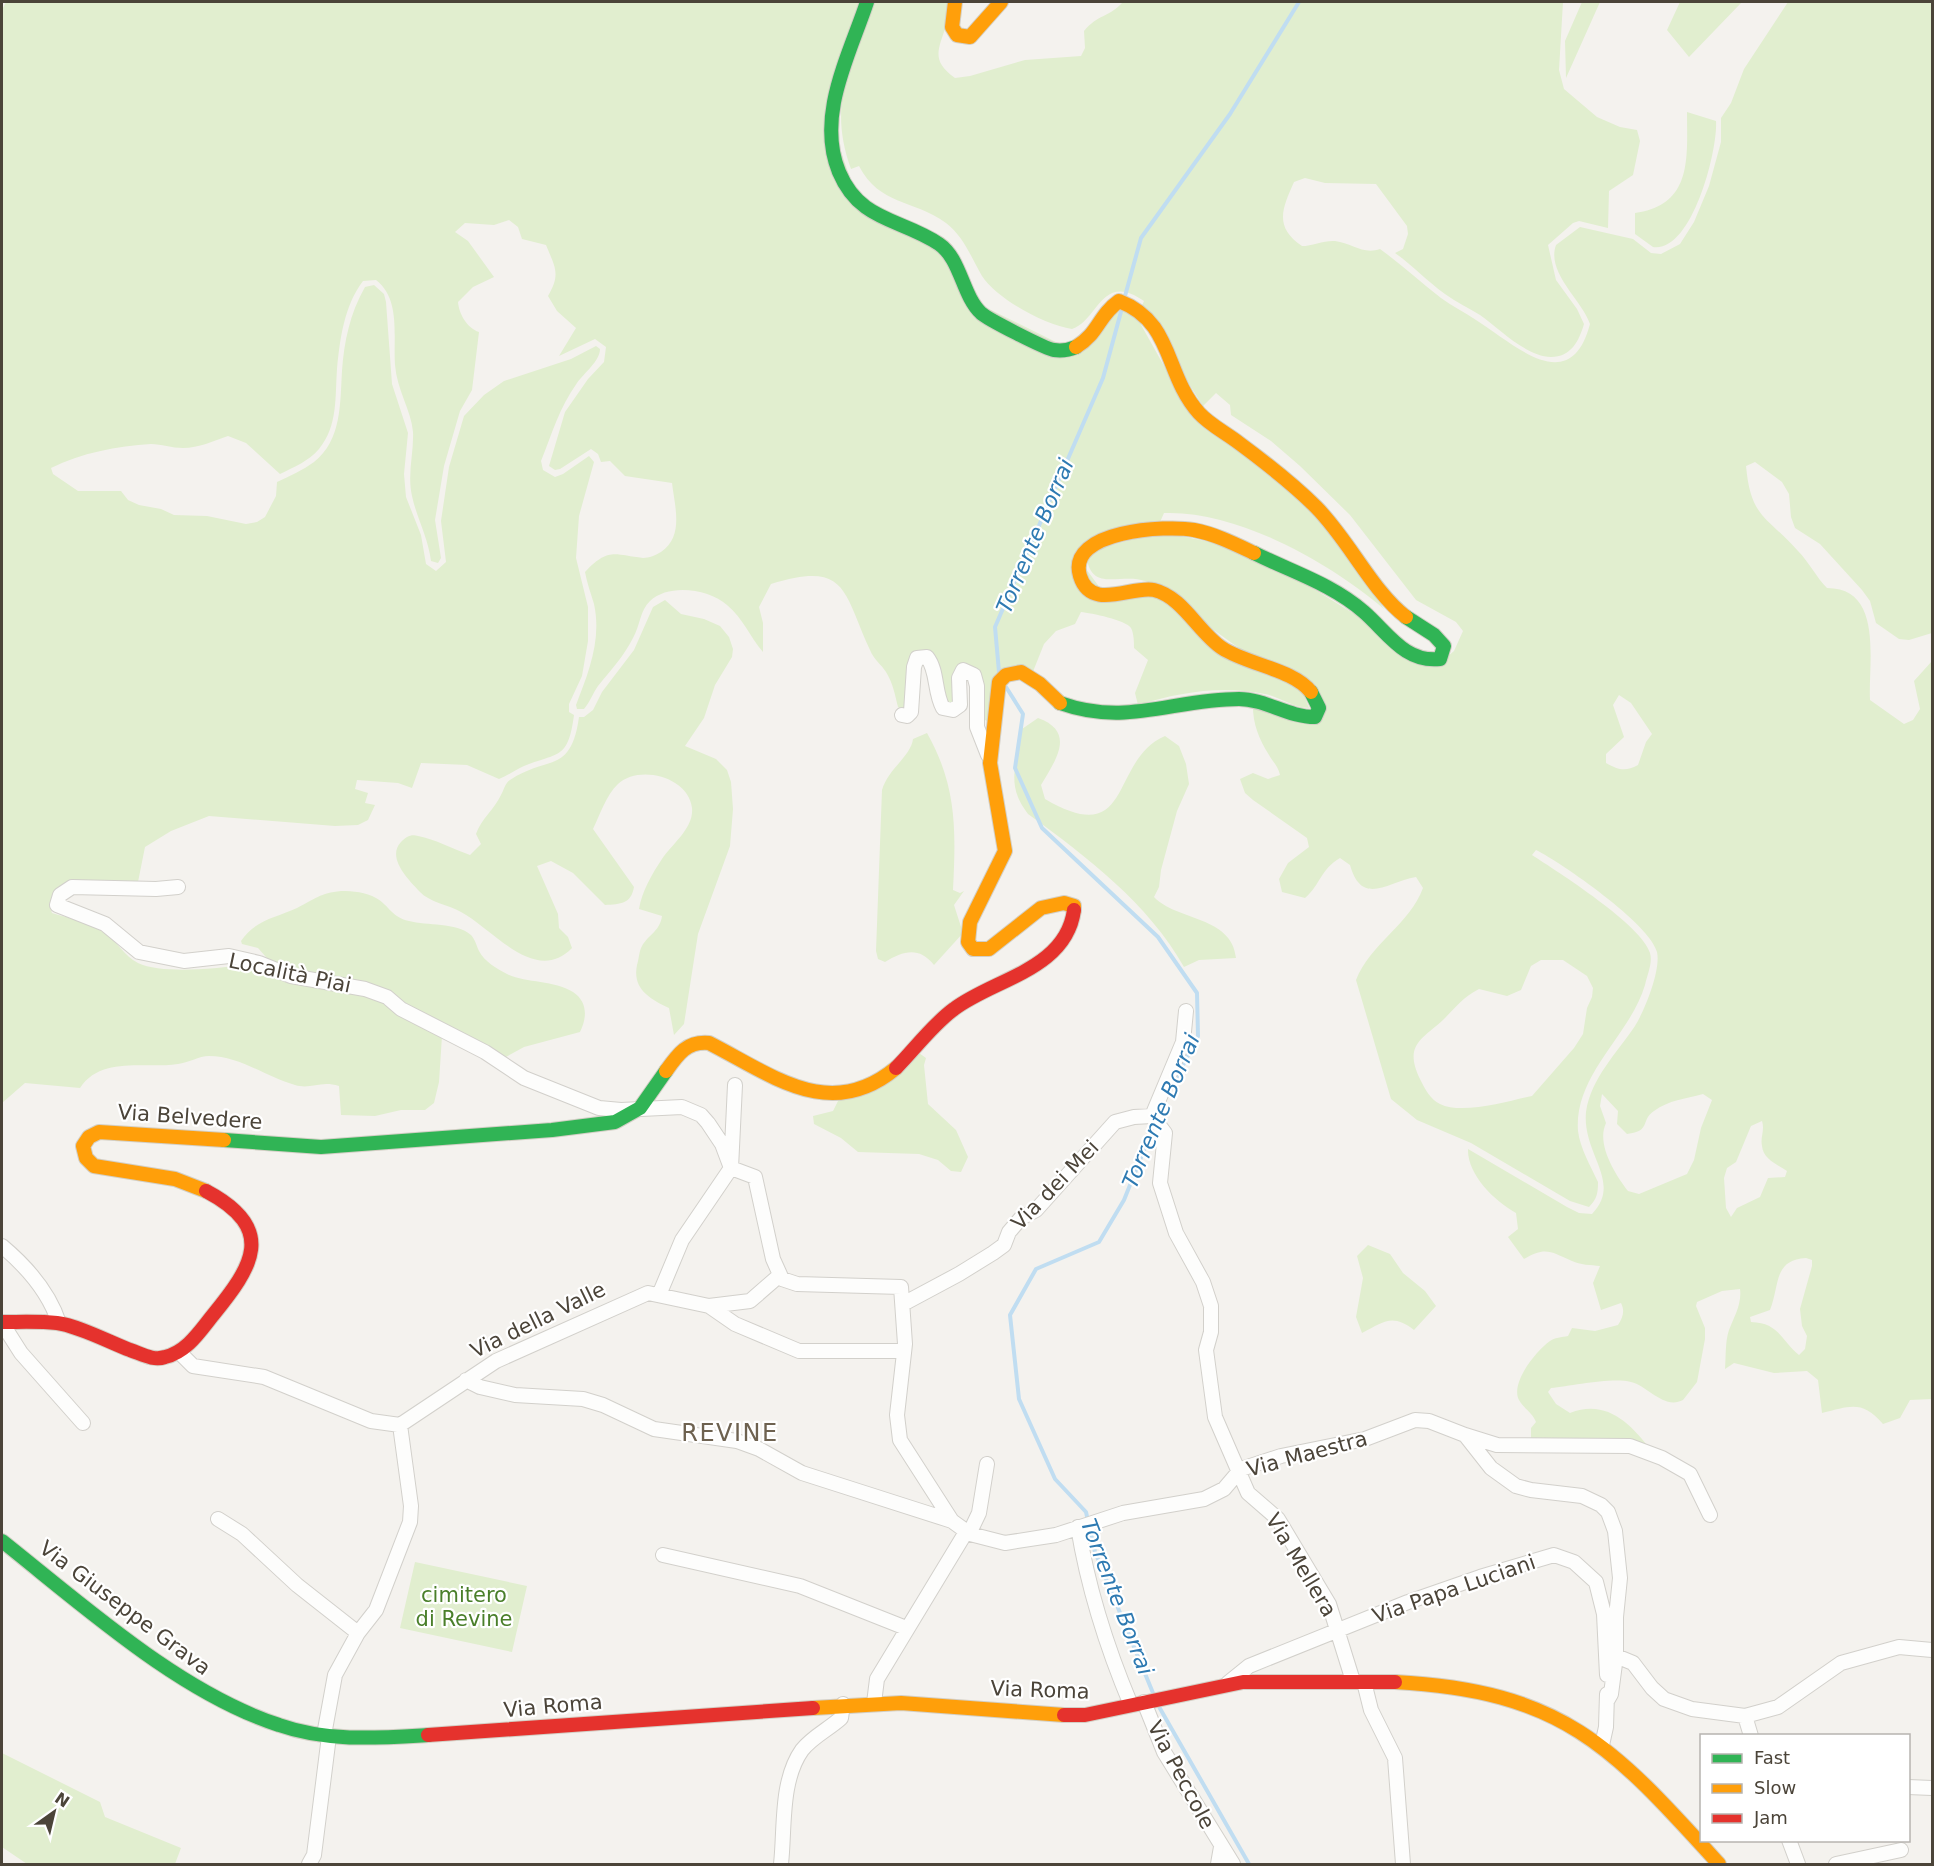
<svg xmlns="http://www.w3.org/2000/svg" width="1934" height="1866" font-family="'DejaVu Sans',sans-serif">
<rect width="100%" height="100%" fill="#f4f2ee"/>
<path fill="#e1eecf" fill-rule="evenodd" d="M6 2H863L830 120 856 195 917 228 985 307 1064 346 1119 311 1127 312 1140 323 1173 382 1318 510 1384 609C1331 563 1237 510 1164 513L1160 522 1076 555 1100 588 1145 590 1302 690 1309 708C1293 708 1280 697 1265 694 1222 685 1180 692 1138 705L1135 693 1148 660 1134 648C1134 642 1134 634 1131 628 1126 620 1091 613 1081 612L1075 624 1056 631 1044 644 1030 679 1012 671 987 721 981 718 966 667 955 701 949 705 919 654 905 713 898 707C895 695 893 683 886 672 881 664 874 660 870 650 843 592 848 560 771 584L759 607 763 623V652C750 637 743 618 727 605 709 589 669 583 650 601 640 610 640 626 633 638 624 656 611 670 598 686 593 693 590 702 584 709H577L576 705C588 674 602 640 594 604 591 594 587 583 585 572 609 547 614 555 643 558 649 558 656 555 661 552 684 536 675 508 672 483L625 476 610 461 601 462 598 454 591 449 560 469 555 470 549 466 565 412 588 379 604 362 606 347 595 339 559 356 576 328 557 311 548 296C561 274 555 267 546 245L522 239 518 227 509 220 494 225 465 223 455 232 468 241 494 277 473 287 458 302C459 314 467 328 479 332L472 390 460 411 444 466 435 520 441 558 438 563 431 561C428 537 417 519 412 496 407 474 414 453 413 432 411 410 397 390 395 365 393 337 401 299 376 280L363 281C344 306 340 339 337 369 335 397 338 426 319 449 309 461 294 467 280 474L246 443 228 436C213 441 199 448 183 448 172 448 161 444 151 444 117 446 81 453 51 468L53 474 78 491H121L128 500 139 505 161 509 174 515 207 516 246 524 257 522 265 517 276 496 277 482C290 476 303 470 314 462 342 440 340 403 342 371 344 342 350 313 365 287L374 285 384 294 386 302 392 384 408 433 404 474 406 497 421 535 426 564 436 571 446 562 441 521 449 467 464 416 484 395 504 381 571 359 596 346 600 349C600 361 584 373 577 383 559 408 552 434 541 461L543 470 555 477 563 474 589 456 594 462 579 516 576 558 588 607V641L582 676 569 704V712L574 715C568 760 559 752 524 766 515 770 507 776 499 779L467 765 421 763 412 788 398 783 357 780 355 789 368 793 365 803 375 805 368 820 358 825 335 826 209 816 171 831 145 847 138 882C107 881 69 874 49 904L52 913C69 919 89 920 104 932 117 941 124 956 138 963 161 974 215 969 240 965L373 995 442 1036 439 1082 434 1103 425 1110H401L375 1116 341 1115 339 1086C320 1080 311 1090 295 1085 266 1077 240 1056 209 1056 199 1056 188 1063 178 1064 145 1069 101 1056 80 1088L25 1083 2 1103V10Z
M875 2H951C949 10 948 18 946 26 938 50 931 61 955 78L970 76 1025 60 1081 56 1085 48 1084 31C1098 14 1108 18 1123 2H1563L1559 70 1564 89 1597 117 1620 127 1637 130 1640 141 1633 175 1609 191 1608 228 1579 221 1573 223 1548 245 1556 280 1577 309 1584 324C1579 341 1571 357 1551 357 1525 356 1500 329 1480 315 1469 308 1456 302 1445 294 1427 281 1412 265 1395 253L1403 249 1408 234 1407 226 1376 184 1325 183 1305 178 1294 182C1282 209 1274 227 1302 246 1312 246 1325 240 1335 241 1352 243 1363 255 1380 249 1401 264 1420 282 1441 298 1452 306 1464 312 1476 320 1513 343 1570 400 1590 324 1582 300 1546 273 1556 245L1580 227 1633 239 1651 253 1661 254 1680 244 1694 222 1709 186 1721 142V118L1731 103 1744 69 1788 2H1932V633L1909 640 1899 639 1876 623 1870 601 1862 590 1820 544 1795 528 1791 517 1789 494 1782 482 1755 462 1746 466C1751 519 1767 516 1798 551 1809 562 1816 577 1827 588 1884 588 1868 663 1870 700L1904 724 1913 720 1920 709 1914 681 1932 661V1399L1910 1400 1900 1418 1883 1424C1862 1400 1851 1406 1822 1413L1818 1380 1807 1371 1774 1373 1734 1363 1725 1369C1726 1358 1725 1341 1729 1330 1734 1317 1742 1304 1740 1289L1722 1291 1697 1302 1696 1306 1705 1328V1339L1697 1382 1683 1400C1664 1410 1648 1386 1631 1382 1612 1377 1571 1386 1551 1388L1548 1392 1556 1404 1570 1413C1606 1399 1630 1423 1650 1449L1531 1443V1428L1536 1422C1532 1412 1524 1409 1519 1400 1510 1383 1536 1351 1550 1341 1554 1338 1562 1337 1568 1336L1572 1328 1595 1331 1618 1325C1623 1317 1625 1311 1621 1303L1601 1310 1593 1283 1600 1266C1591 1265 1580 1265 1572 1261 1551 1252 1546 1246 1524 1259L1508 1237 1518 1229 1516 1213C1494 1201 1467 1174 1468 1149L1567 1207 1579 1213 1592 1214C1623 1182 1582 1154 1586 1112 1591 1078 1617 1053 1635 1026 1645 1010 1661 970 1657 952 1650 924 1562 863 1536 850L1532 855C1558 872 1642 925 1650 953 1653 963 1647 975 1645 985 1630 1036 1574 1074 1578 1131 1580 1148 1591 1167 1598 1182 1598 1193 1597 1199 1589 1207L1570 1201 1471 1143 1417 1120 1391 1099 1356 980C1370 944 1410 924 1423 888L1416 877C1387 882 1362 907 1350 865L1340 858C1320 870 1321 884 1305 898L1282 892 1279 879 1288 863 1309 847 1307 838 1253 800 1245 793 1240 779 1253 773 1268 779 1280 775C1278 766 1273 762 1269 755 1258 737 1252 722 1253 701L1299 717 1322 704C1278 676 1236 646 1194 616 1181 607 1159 585 1145 581 1120 572 1089 595 1086 552L1160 532 1251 550 1409 648 1447 657 1454 651 1463 631 1456 622 1416 600 1350 515 1300 466 1271 441 1231 415 1230 405 1216 393 1203 406 1141 308 1144 301C1101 271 1098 321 1072 329 1045 325 997 299 982 276 971 257 964 237 946 223 913 199 880 206 859 166L851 169C827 103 851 63 875 2ZM1619 695 1631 703 1652 734 1646 742 1638 765C1625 772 1619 770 1606 763V754L1624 737 1613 705ZM1541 960H1563L1587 976 1593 988 1592 997 1587 1008 1583 1034 1574 1048 1532 1096C1509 1101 1462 1115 1440 1104 1430 1099 1425 1089 1420 1079 1403 1044 1423 1039 1444 1019 1457 1006 1462 998 1479 989L1507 996 1521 990 1531 966ZM1602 1094 1618 1111 1617 1124 1627 1134C1652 1131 1640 1120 1654 1111 1669 1100 1685 1099 1703 1094L1712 1100 1701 1128 1694 1160 1687 1174 1639 1194 1628 1191C1615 1174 1596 1144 1606 1123L1600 1106ZM1762 1121C1765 1131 1760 1137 1762 1146 1763 1159 1778 1165 1787 1171L1785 1177 1768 1178 1760 1197 1737 1208 1731 1217 1726 1208 1724 1178 1727 1168 1736 1162 1751 1126ZM1806 1258 1812 1260V1266L1800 1309 1802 1326 1807 1336 1805 1349 1799 1355C1780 1339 1779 1323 1751 1322L1750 1317 1770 1310C1780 1285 1773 1260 1806 1258Z
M1582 2H1600L1566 78 1565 41Z
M1680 2H1742L1689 57 1667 30Z
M1687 112 1716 121C1718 150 1692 253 1653 247L1635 234V213C1693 205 1687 157 1687 112Z
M665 600 681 614 704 619 720 626 729 637 733 649 732 657 715 685 704 718 685 746 716 759 727 770 731 782 733 809 730 846 698 934 684 1024 674 1035 669 1008C650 999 632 989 637 965 639 959 639 951 642 946 649 934 660 931 662 916L639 909C642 891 652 874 662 859 672 844 694 828 692 808 689 777 639 764 618 784 606 795 600 815 593 829L634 887C631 904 621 904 605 905L573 873 551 861 537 866 558 914 559 928 568 937 572 948C535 986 492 928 461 912 449 905 429 902 420 892 409 880 386 858 401 842 406 837 411 834 418 836 435 839 453 849 470 855L481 844 476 834C481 819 494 810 501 795 504 790 505 783 510 780 547 755 571 775 579 717H584L593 710 602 692 634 650 653 607Z
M1038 718C1077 732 1055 761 1041 785L1045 799C1134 851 1109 760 1165 736L1179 746 1186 764 1189 784 1177 811 1161 870 1159 887 1154 897C1177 921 1232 916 1236 958L1199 960 1184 967C1148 903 1087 857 1028 814 1004 783 1018 763 1022 729Z
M927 733C957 786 956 830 953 890L960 893 964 891 954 905 963 933 934 965C919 946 903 951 885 962L878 959 876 951 882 790C888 769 911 756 913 739Z
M341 891C353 891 366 892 376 898 390 906 391 917 409 921 427 926 456 922 471 935 475 939 477 947 479 951 485 962 496 968 507 974 526 983 554 980 573 992 588 1002 587 1018 580 1032L524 1047 504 1058 401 1005 273 965 258 948 242 944 241 941C255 920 275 918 297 908 315 899 320 893 341 891Z
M919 1053 926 1058 924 1065 928 1104 956 1130 968 1157 961 1172 951 1171 938 1160 919 1154 858 1152 841 1138 814 1124 813 1116 833 1111 839 1099Z
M1368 1245 1390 1254 1403 1273 1425 1291 1436 1306 1414 1330C1392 1313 1384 1322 1362 1333L1356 1317 1363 1278 1357 1256Z
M415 1562 527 1586 512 1652 400 1628Z
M2 1753 100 1802 105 1817 181 1848 175 1864H27L2 1847Z"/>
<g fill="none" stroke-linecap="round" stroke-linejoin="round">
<path stroke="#c0ddf1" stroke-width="4" d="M1125 296 1141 238 1230 114 1299 2
M999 672 995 627 1103 378 1122 308
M1006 687 1023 714 1015 768 1042 828 1158 937 1197 993 1198 1036 1168 1094
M1153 1693 1095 1552 1086 1512 1055 1479 1019 1399 1010 1315 1036 1269 1099 1242 1124 1200 1154 1125
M1158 1705 1249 1864"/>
<defs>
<path id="street" d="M902 715 907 716 911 712 914 667 917 658 927 657C938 671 934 692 943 708L953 710 960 705 959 678 963 670 974 675 977 686V727L988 755
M178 887 156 889 72 887 60 895 57 905 105 924 139 952 184 961 229 956 259 963 291 976 365 989 387 997 401 1009 485 1052 524 1078 599 1108 621 1110 682 1107 701 1115 708 1123 722 1144 731 1168
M1152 1116 1183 1042 1186 1011
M731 1168 755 1177 773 1259 782 1279 797 1284 901 1287 905 1344 897 1415 900 1440 952 1521
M2 1246C27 1267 49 1292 59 1323
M659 1295 682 1240 731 1168 735 1085
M903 1304 959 1274 993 1253 1004 1245 1009 1232 1021 1218 1036 1210 1115 1122 1134 1117 1152 1116 1165 1133 1160 1183 1176 1233 1203 1282 1211 1306V1332L1206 1350 1215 1417 1248 1493 1278 1519 1329 1604 1353 1681
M709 1306 750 1301 780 1275
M2 1323 21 1353 83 1423
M180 1353 193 1366 264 1377 371 1421 400 1425 496 1361 648 1293 709 1306 735 1324 799 1351H903
M466 1380 480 1387 515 1395 583 1399 603 1405 654 1429 737 1441 759 1449 802 1473 952 1521 970 1534 1005 1543 1056 1535 1123 1513 1204 1499 1224 1489 1241 1469 1281 1456 1365 1439 1415 1420 1429 1421 1465 1435 1491 1468 1516 1486 1531 1490 1582 1496 1601 1505 1608 1512 1615 1531 1620 1578 1616 1617V1656L1611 1694 1607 1701
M1465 1435 1497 1445 1630 1446 1662 1458 1690 1474 1710 1515
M218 1519 242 1534 297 1585 358 1633
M1078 1527C1088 1588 1107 1648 1131 1705
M969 1534 979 1513 987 1464
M663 1555 800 1586 906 1628
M1616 1656 1633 1663 1652 1688 1664 1699 1692 1709 1745 1716 1778 1707 1841 1663 1899 1647 1932 1650
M1364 1682 1371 1710 1395 1758 1403 1864
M1228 1683 1249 1666 1408 1602 1480 1577 1554 1555 1574 1562 1596 1582 1604 1614 1607 1675
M1144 1702 1164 1752 1233 1864
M874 1703 877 1679 966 1532
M1745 1716 1751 1736
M324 1735 335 1675 358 1633 376 1610 410 1522 411 1506 400 1425
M1602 1745 1606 1727 1607 1694
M1908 1787 1932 1788
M1789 1840 1798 1864
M309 1864 314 1855 329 1736
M781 1864C785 1829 780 1781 802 1750 812 1737 829 1729 841 1718L843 1704
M1218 1864 1221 1847
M1836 1864 1901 1850"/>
<path id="fast" d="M867 2C849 56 816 116 839 172 860 222 900 218 939 244 961 259 962 295 981 313 987 319 1046 349 1054 350 1061 351 1069 350 1076 347
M1254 553C1292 572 1332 584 1364 612 1388 633 1405 663 1440 659L1444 646 1434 635 1406 617
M1060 703C1127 727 1173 699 1239 699 1265 699 1288 717 1315 717L1319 708 1311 692
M224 1140 321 1147 552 1130 615 1122 640 1108 666 1071
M2 1541C84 1606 180 1693 279 1725 327 1742 378 1738 428 1735"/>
<path id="slow" d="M955 2 952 27 957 35 970 37 1001 2
M1076 347C1099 333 1098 316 1119 301 1174 322 1164 374 1199 413 1210 425 1226 433 1239 443 1266 463 1293 484 1316 507 1349 540 1372 591 1406 617
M1254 553C1235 544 1215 534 1194 530 1167 525 1066 530 1080 576 1091 612 1132 585 1154 590 1183 597 1198 632 1222 648 1248 665 1293 669 1311 692
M1060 703 1040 684 1021 672 1006 675 999 682 990 763 1005 851 970 922 968 942 973 949H989L1041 908 1064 903 1074 906V910
M666 1071C678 1054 687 1041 709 1043 772 1075 830 1123 896 1068
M206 1191 175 1179 94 1166 86 1158 83 1146 89 1137 99 1132 224 1140
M1395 1682C1563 1691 1612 1746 1719 1864
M813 1708 901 1703 1064 1715"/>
<path id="jam" d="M896 1068C915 1049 932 1025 954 1009 993 979 1066 970 1074 910
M2 1322C20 1322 39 1321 57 1323 79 1326 109 1342 130 1350 142 1354 153 1361 165 1357 187 1352 200 1331 213 1315 252 1267 278 1229 206 1191
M1064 1715H1085L1243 1682H1395
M428 1735 813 1708"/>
</defs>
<use href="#street" stroke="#d2d0cb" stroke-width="16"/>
<use href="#fast" stroke="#d3cfc5" stroke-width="16"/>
<use href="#slow" stroke="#d3cfc5" stroke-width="16"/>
<use href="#jam" stroke="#d3cfc5" stroke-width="16"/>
<use href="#street" stroke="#fdfdfc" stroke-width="14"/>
<use href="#fast" stroke="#30b455" stroke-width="14"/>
<use href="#slow" stroke="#ff9f0a" stroke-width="14"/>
<use href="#jam" stroke="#e5322d" stroke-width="14"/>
</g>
<g text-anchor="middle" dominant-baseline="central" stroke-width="4.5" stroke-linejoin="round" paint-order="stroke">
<g font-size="21" fill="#4b4439" stroke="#fff">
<text transform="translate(290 973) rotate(12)">Località Piai</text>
<text transform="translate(190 1117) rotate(4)">Via Belvedere</text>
<text transform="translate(1055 1185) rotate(-46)">Via dei Mei</text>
<text transform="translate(538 1320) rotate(-26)">Via della Valle</text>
<text transform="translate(1307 1454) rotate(-15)">Via Maestra</text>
<text transform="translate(1301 1565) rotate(59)">Via Mellera</text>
<text transform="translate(1454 1589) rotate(-19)">Via Papa Luciani</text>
<text transform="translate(125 1608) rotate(37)">Via Giuseppe Grava</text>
<text transform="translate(1040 1690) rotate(2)">Via Roma</text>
<text transform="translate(553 1706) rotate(-5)">Via Roma</text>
<text transform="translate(1181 1775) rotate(62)">Via Peccole</text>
</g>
<g font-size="21" fill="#4a7f2a" stroke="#fff">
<text x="464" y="1595">cimitero<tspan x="464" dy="24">di Revine</tspan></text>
</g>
<g font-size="22" font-style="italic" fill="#2e7ab2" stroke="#fff">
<text transform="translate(1035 536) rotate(-67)">Torrente Borrai</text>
<text transform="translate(1161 1111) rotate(-67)">Torrente Borrai</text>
<text transform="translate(1117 1597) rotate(69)">Torrente Borrai</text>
</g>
<g font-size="24" letter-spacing="1.5" fill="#6e6250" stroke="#fff">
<text x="730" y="1433">REVINE</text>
</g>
</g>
<rect width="1934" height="1866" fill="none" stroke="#4b4439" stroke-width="6"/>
<rect x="1700" y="1734" width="210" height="108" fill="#ffffff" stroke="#b7b4b0" stroke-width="1.5"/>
<rect x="1712" y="1754" width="30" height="9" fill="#30b455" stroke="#b7b4b0" stroke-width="1.5"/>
<text x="1754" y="1764" font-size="18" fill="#4b4439">Fast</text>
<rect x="1712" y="1784" width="30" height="9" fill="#ff9f0a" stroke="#b7b4b0" stroke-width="1.5"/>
<text x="1754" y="1794" font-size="18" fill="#4b4439">Slow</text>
<rect x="1712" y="1814" width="30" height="9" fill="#e5322d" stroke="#b7b4b0" stroke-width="1.5"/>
<text x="1754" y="1824" font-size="18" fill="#4b4439">Jam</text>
<g transform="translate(54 1812) rotate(34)" stroke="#ffffff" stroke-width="4.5" paint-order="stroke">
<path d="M0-4.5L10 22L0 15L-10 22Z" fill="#4b4439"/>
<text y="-9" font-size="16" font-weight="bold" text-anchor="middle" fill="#4b4439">N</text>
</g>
</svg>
